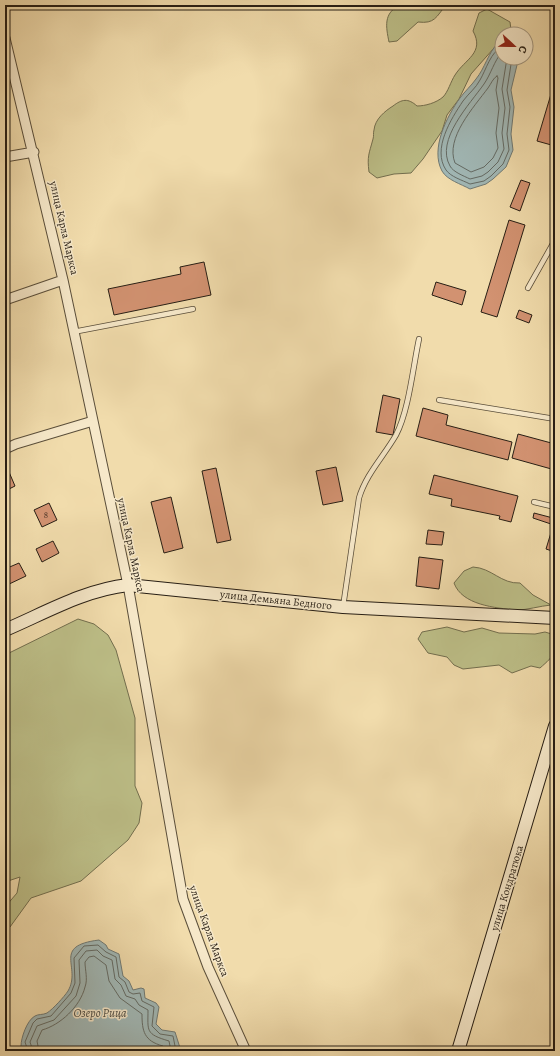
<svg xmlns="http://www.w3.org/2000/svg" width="560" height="1056" font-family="Alegreya,serif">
<rect width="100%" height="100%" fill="#f1dcac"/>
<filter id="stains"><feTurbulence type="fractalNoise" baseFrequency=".005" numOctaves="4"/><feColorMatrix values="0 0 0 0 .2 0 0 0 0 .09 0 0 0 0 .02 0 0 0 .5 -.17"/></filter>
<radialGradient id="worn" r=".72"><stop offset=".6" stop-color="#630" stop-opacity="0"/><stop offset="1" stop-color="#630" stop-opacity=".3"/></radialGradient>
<path fill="#bdbf88" stroke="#726e4e" d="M400 5H446C436 17 435 24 418 22L397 41 389 42C386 27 383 13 400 5Z
M487 9 510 22 511 30 507 34H502V39L471 74 459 99 447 115 442 131 423 159 411 173 394 174 377 178 369 172C367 156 369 154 373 139 374 136 373 133 374 130 375 119 385 111 393 106 402 99 408 98 417 106 425 106 436 103 443 97 448 92 451 81 455 75 465 59 485 53 473 31L479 13Z
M473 567C492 568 501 584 520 583L533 595 551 605C540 606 527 610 517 610 495 608 462 605 454 583L464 571Z
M78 619 94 624 108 635 116 650 135 718V786L142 803 139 823 128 840 81 881 31 898 10 927 5 930V907L17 893 20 877 5 882V655Z
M447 627 464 632 482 628 499 633 535 634 545 632 555 635C555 654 555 655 540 668L531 666 512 673 499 665 463 669 454 665 447 657 428 653 418 639 422 632Z"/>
<path fill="#a1b8b6" stroke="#707a75" d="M498 43H502V58H516L517 65 511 90 514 107 511 134 513 150 506 167 493 179 486 184 470 189C461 184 447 180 442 171 430 149 447 116 460 98 465 91 471 86 476 79 485 68 488 53 498 43Z
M99 940 106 945 108 949 119 954 123 976 129 981 133 990 141 988 144 989 145 998 156 1003 159 1007 156 1024 162 1030 175 1032 181 1051H26L21 1046C21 1038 27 1020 35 1016 38 1014 43 1015 47 1013 53 1009 64 997 68 991 82 967 51 946 99 940Z"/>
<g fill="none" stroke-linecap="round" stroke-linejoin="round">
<path stroke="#646b65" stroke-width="1" d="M502 47C491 51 486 70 480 80 476 88 468 94 463 101 451 119 432 149 446 170 451 177 462 180 470 184L484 181 491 176 503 164 509 150 507 134 510 107 507 90 512 58
M502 52C494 61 491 74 484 84 470 104 435 140 450 166 453 172 464 176 470 179L482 176 488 172 498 162 504 149 502 133 505 108 502 89 507 58
M497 76 498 78 496 90 499 108 496 133 498 148 493 158 484 167 471 172 455 163C445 138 474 107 488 88 491 84 493 78 497 76Z
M28 1051 25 1042 33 1023 37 1019 51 1016 71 993 75 983 74 958 84 946 98 945 106 952 116 957 119 977 125 982 129 992 133 994 140 993 142 1001 154 1007 152 1026 160 1034 173 1036 176 1051
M33 1051 30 1042 37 1026 54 1020 76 996 80 983 79 960 86 951 97 950 103 956 112 960 115 979 121 985 126 996 135 999 139 1005 148 1010C148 1031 145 1034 169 1041L171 1051
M39 1051 37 1041 42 1030C60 1025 80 1007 85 987 88 979 85 970 85 962L89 957 94 956 106 965 109 981 120 998 142 1014C142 1031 144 1041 163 1046L165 1051"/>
</g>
<path fill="#d29271" stroke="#271e14" d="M554 84H555V146L537 141Z
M521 180 530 183 520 211 510 207Z
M509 220 525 225 497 317 481 312Z
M204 262 211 295 114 315 108 289 181 274 180 267Z
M436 282 466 291 462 305 432 295Z
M519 310 532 315 529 323 516 318Z
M383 395 400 399 393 435 376 432Z
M423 408 448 415 446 425 512 442 508 460 416 436Z
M518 434 555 444V470L512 458Z
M336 467 343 501 323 505 316 471Z
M216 468 231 540 217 543 202 471Z
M9 472 15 486 5 491V474Z
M434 475 518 496 511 522 499 519 500 516 451 506 452 499 429 494Z
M171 497 183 548 164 553 151 502Z
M49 503 57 520 42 527 34 510Z
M534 513 553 518 551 524 533 518Z
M553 526 555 527V552L546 549Z
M428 530 444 532 442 545 426 544Z
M53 541 59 553 42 562 36 549Z
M419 557 443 560 439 589 416 586Z
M19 563 26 576 5 586V569Z"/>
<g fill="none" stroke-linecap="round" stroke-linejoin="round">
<defs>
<path id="lane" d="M528 288 555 240
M73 332 193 309
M439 400 555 419
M534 502 555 507
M343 607 359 498C366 474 384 456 396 435 409 410 413 367 419 339"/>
<path id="street" d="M5 38 63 280 128 585 183 899 208 967 246 1051
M5 157 34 152
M5 300 63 280
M5 449 16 444 93 421"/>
<path id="secondary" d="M5 630C45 613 84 590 128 585L343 607 555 618
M458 1051 555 726"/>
</defs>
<use href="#lane" stroke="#5a4e3a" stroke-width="6"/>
<use href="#street" stroke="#5a4e3a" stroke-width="11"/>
<use href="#secondary" stroke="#271e14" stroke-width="14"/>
<use href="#lane" stroke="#f6e8c9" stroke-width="4.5"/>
<use href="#street" stroke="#f6e8c9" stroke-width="9"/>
<use href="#secondary" stroke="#f6e8c9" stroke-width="12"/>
</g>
<g text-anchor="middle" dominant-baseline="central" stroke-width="3" stroke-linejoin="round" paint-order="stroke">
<g font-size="9" fill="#523b2b">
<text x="46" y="515">8</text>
</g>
<g font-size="11" fill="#271e14" stroke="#f6e8c9">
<text transform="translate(64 228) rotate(77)">улица Карла Маркса</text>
<text transform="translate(131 545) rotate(78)">улица Карла Маркса</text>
<text transform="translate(276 600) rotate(6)">улица Демьяна Бедного</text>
<text transform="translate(507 888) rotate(-73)">улица Кондратюка</text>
<text transform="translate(209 931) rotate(70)">улица Карла Маркса</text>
</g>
<g font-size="12" font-style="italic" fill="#4c4c45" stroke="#f6e8c9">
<text x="100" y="1013">Озеро Рица</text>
</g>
</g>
<rect width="560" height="1056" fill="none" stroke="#f1dcac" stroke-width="20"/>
<rect x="6" y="6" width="548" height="1044" fill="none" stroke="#271e14" stroke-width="2"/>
<rect x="10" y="10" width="540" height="1036" fill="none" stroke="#271e14"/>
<g transform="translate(514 46) rotate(112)"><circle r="19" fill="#f6e8c9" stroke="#a39781"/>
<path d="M0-3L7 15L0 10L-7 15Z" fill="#8f2418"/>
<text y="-6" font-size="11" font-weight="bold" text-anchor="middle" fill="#271e14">С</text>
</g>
<rect width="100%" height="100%" filter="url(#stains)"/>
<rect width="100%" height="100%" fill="url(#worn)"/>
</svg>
